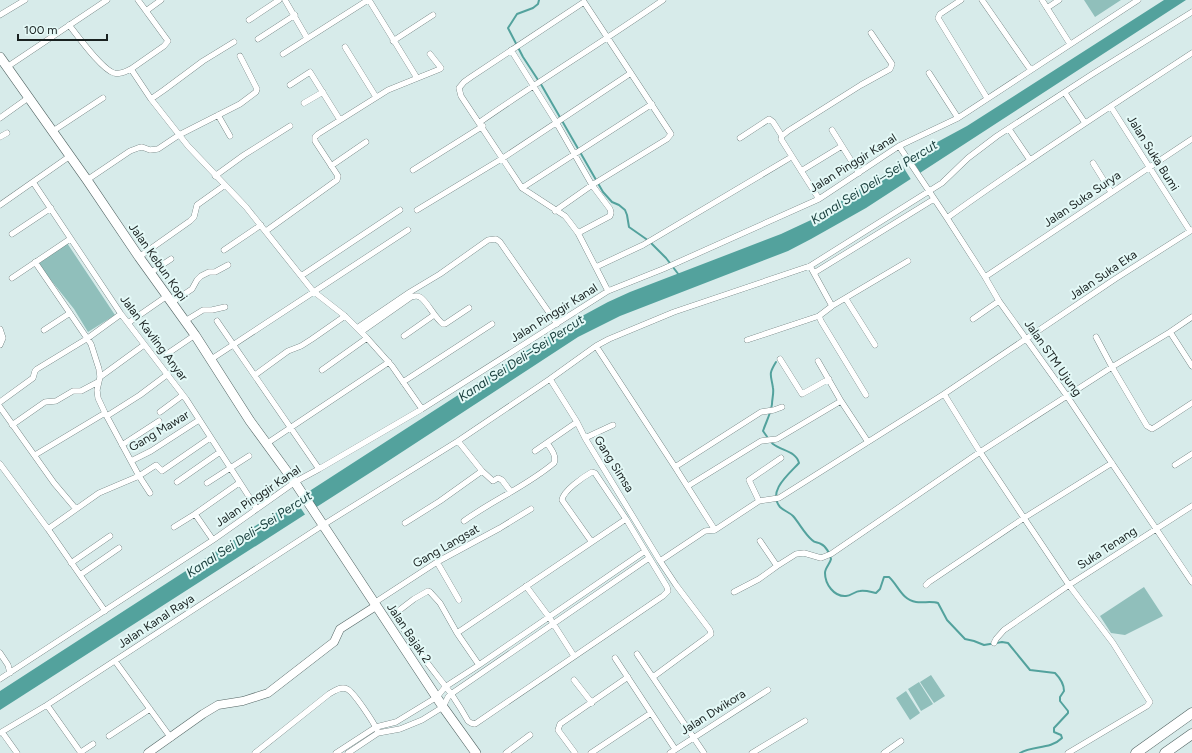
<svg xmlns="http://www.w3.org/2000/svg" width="1192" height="753" font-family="Figtree,sans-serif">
<rect width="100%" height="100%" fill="#d7ebea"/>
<path fill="#90bfbb" d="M1084 0H1121L1095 17Z
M67 243 115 315 88 332 74 309 38 264Z
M1144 587 1163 616 1125 635 1111 633 1100 616Z
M931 675 945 696 934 703 920 682Z
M919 682 933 704 921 711 908 689Z
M906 691 920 713 910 720 896 698Z"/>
<path fill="#53a29d" d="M1164 0H1186L866 208 811 239 788 251 620 316 578 337 379 467 0 710V691L571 322 608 302 630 292 781 234 811 220 917 153 967 126Z"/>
<path fill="#d7ebea" d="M909 155 921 174 912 181 900 162Z
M304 492 316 510 306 516 294 498Z"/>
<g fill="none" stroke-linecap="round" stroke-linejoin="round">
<path stroke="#53a29d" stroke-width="2" d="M539 0 538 4 533 8 517 14 508 28 509 30 523 57 542 86 603 192 612 202 619 205 625 210 627 215 629 227 649 241 666 258 679 275
M776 362C768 375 771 374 773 388 774 393 772 399 772 404 771 413 766 422 763 431 766 435 769 440 773 444 782 451 796 451 799 463 789 474 767 491 780 507 784 511 789 512 793 516 800 524 804 533 812 540 815 543 817 542 821 544 826 546 830 554 831 559 830 564 825 568 825 573 825 584 834 597 846 596 851 596 855 591 860 591 865 590 871 592 876 593L880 589 884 577H889C898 585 902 600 916 602 923 603 932 601 938 603L947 620 965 639 974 641 984 645 1002 642 1008 643 1030 670 1055 673C1060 678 1064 685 1064 691L1060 697V701L1068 711V713L1054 728V732L1061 735 1062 738C1050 750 1033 745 1020 753"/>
<defs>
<path id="street" d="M138 0 168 41 164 46 131 69 151 99 188 146 246 207 313 291 345 316 367 338 392 366 422 409
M285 0 307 38
M369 0 417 78
M961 0 940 14 938 18 987 98
M982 0 1030 69
M1042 0 1070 44
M1047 8 1059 0
M146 11 161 0
M0 15 25 0
M249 20 279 0
M69 25C78 36 101 69 114 73 120 75 126 71 131 69
M258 39 295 15
M393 41 433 15
M345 47 376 97
M511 50 556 122 592 185 610 209 611 213 610 216 578 233
M283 54 368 0
M7 67 107 0
M929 73 958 118
M290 85 310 72 340 120
M1065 93 1085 123
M151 99 164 90 203 61 234 42
M304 103 323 92
M1111 107 1190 231
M218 115 230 136
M0 118 28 98
M480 122C540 80 603 42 663 0
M1009 129 1030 160
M832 130 859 173
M53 131 103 98
M0 137 7 133
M740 138 769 119 773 122 782 136
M899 146 947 218 985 277 999 301 1067 396 1105 453 1192 582
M1093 163 1111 192
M331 166 366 142
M413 170 483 126
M801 171 842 146
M215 176 244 155 290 126
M87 180 130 151 138 148 142 147 150 150 158 149 179 135 240 104 256 92 257 89 240 56
M33 182 121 314 186 399 257 509
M522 188 652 104
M819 199 781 139 782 136 788 131 861 85 890 69 892 64 871 33
M0 205 70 156
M417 210 503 158 631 73
M555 211 592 185 667 139 671 134 584 2 471 77 464 82 459 88 461 96 522 188 565 216 569 221 578 233 608 291
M947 218C1027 160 1110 107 1192 53
M266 231 337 180 338 176 315 141V137L318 134 388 90 440 69 441 68 430 54
M12 234 51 208
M224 250 261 225
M139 257 190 221 194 217 197 205 225 185
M35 262 91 344 99 369 100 377 97 390 98 398 105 413 139 476 99 493 48 529
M810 266 832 306 908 261
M596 267 643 245 788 159
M150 273 171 259
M814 273 934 199
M301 276 400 210
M985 277 1192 139
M12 278 70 239
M846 299 875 345
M171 303 192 289 197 280 201 276 209 272H215L228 265
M832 306 819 316 821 321 866 395
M973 319 999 301
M185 321 203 310H212L225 307
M217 321 319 469
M128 323 167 296
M357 328 410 292 440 274 488 240 496 239 500 242 557 324
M0 329 3 338 0 345
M44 330 70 313
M361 332 411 297C414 296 417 295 420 297 427 301 434 317 443 324H445L469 308
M1170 332 1192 366
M404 336 434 315
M1096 337 1112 367 1147 426 1152 429 1157 426 1192 403
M747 340 819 316
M596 346 675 467 715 530
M167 354 195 335
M780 359 802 394 829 379
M210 360 408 230
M818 361 841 401 868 442
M322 370 367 338
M255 375 288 351 301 346 312 339 345 316
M100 377 144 345
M550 379 577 422 585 438 660 561 676 585 710 630 711 634 706 638 653 677
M403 382 492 324
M944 394 980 452 1024 518 1069 585 1113 643 1150 702 1147 706 1068 753
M0 402 33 378 35 371 37 369 88 338 121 314
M0 407 54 483 76 509
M160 412 183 395
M107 416 140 395 168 374
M12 425 45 402 56 401 73 391H81L98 382
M585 438 613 425
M458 441 482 471
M266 444 389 362
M122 445 159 421
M535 451 577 422
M35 455 105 413
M131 461 151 451 199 420
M0 464 48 529 105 611
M1175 465 1192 454
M675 467 761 412 774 410 782 407
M177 482 220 452
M207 483 249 456
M688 486 761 441 777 439 841 401
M150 493 139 476 156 465 162 471 210 438
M759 501 749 480 781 458
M195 514 213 540
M464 521C493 500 527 486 554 463 557 456 551 449 547 443
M405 523 440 501 482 471 493 481 498 478 502 480 511 492
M174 527 195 514 239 483
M760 541 777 566
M660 561 705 531 715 530 759 501 779 498 787 493 944 394 1115 279 1192 230
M437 562 459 600
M71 563 110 536
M80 575 119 548
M926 585 929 582 1024 518 1112 463
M526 586 549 617 574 656
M734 592 759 579 777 566 796 554 804 553 821 558 831 554 980 452 1112 367 1170 332 1192 317
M374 603 437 562 500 528 531 509
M457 633 626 519
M994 643 996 639 1004 630 1069 585 1192 506
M0 653 8 665 10 673
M637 654 704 753
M615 658 675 749
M115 661 171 738
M479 665 457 633 440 603 430 592 428 591 414 599 397 612C394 624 443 682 452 695 458 704 463 712 468 721L471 723 475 724 663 596 668 591 667 587 626 519 595 473 592 472C583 477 563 491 562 500L591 541
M0 679 213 540 295 482 319 469 422 409 608 291 663 269 819 199 899 146 958 118 1138 0
M574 680 592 703
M47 705 81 753
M2 732 17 753
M0 733 47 705 323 525 458 441 550 379 596 346 609 339 674 312 810 266 942 183 968 158 997 136 1091 75 1192 12
M109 736 150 709
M81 752 93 744
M255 753 329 694C334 691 341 686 347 689 354 692 374 723 377 730
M336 753 376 727 396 722 437 697 445 687 479 665 645 551
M348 753 378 733 400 729 422 720 443 707 448 697 451 694 649 558
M506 753 530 735
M575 753 558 730 560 724 628 677
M591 753 651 713
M670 753 768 690
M752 753 805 721
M884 753 901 741"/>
<path id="secondary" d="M148 753 203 714 218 705 243 701 268 693 330 645 334 642 340 629 376 606"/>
<path id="primary" d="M0 57 87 180 139 257 195 335 250 421 296 484 443 707 476 753"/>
<path id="highway" d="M1136 753 1192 713
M1165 753 1192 734"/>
</defs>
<use href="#street" stroke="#536564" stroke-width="6"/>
<use href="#secondary" stroke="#536564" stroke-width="9"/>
<use href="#primary" stroke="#536564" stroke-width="10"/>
<use href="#highway" stroke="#536564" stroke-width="11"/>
<use href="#street" stroke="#fff" stroke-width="5.5"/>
<use href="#secondary" stroke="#fff" stroke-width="8"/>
<use href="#primary" stroke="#fff" stroke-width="9"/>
<use href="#highway" stroke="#fff" stroke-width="10"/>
</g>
<g text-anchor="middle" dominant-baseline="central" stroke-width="4" stroke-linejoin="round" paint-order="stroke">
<g font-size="12" fill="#192120" stroke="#e4f9f7">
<text transform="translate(1153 153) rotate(58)">Jalan Suka Bumi</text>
<text transform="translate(853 163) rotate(-32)">Jalan Pinggir Kanal</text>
<text transform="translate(1082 199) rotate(-34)">Jalan Suka Surya</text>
<text transform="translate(158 262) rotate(55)">Jalan Kebun Kopi</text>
<text transform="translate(1103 275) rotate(-34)">Jalan Suka Eka</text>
<text transform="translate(554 313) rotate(-32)">Jalan Pinggir Kanal</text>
<text transform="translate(154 338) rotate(53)">Jalan Kavling Anyar</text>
<text transform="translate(1053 358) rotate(55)">Jalan STM Ujung</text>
<text transform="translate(159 431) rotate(-31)">Gang Mawar</text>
<text transform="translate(614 464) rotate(58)">Gang Simsa</text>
<text transform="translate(258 496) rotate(-34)">Jalan Pinggir Kanal</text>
<text transform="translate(446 546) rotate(-30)">Gang Langsat</text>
<text transform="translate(1107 548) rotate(-33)">Suka Tenang</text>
<text transform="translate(156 621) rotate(-33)">Jalan Kanal Raya</text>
<text transform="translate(409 633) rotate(56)">Jalan Bajak 2</text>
<text transform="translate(713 712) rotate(-32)">Jalan Dwikora</text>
</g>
<g font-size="13" font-style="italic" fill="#173d3b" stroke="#e4f9f7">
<text transform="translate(874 182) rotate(-32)">Kanal Sei Deli–Sei Percut</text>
<text transform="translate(521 358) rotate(-33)">Kanal Sei Deli–Sei Percut</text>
<text transform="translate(249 534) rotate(-33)">Kanal Sei Deli–Sei Percut</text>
</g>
</g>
<path d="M18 34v6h89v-6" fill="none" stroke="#192120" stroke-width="2"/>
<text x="24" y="34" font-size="12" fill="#192120" stroke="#e4f9f7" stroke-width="3" paint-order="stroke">100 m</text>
</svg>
